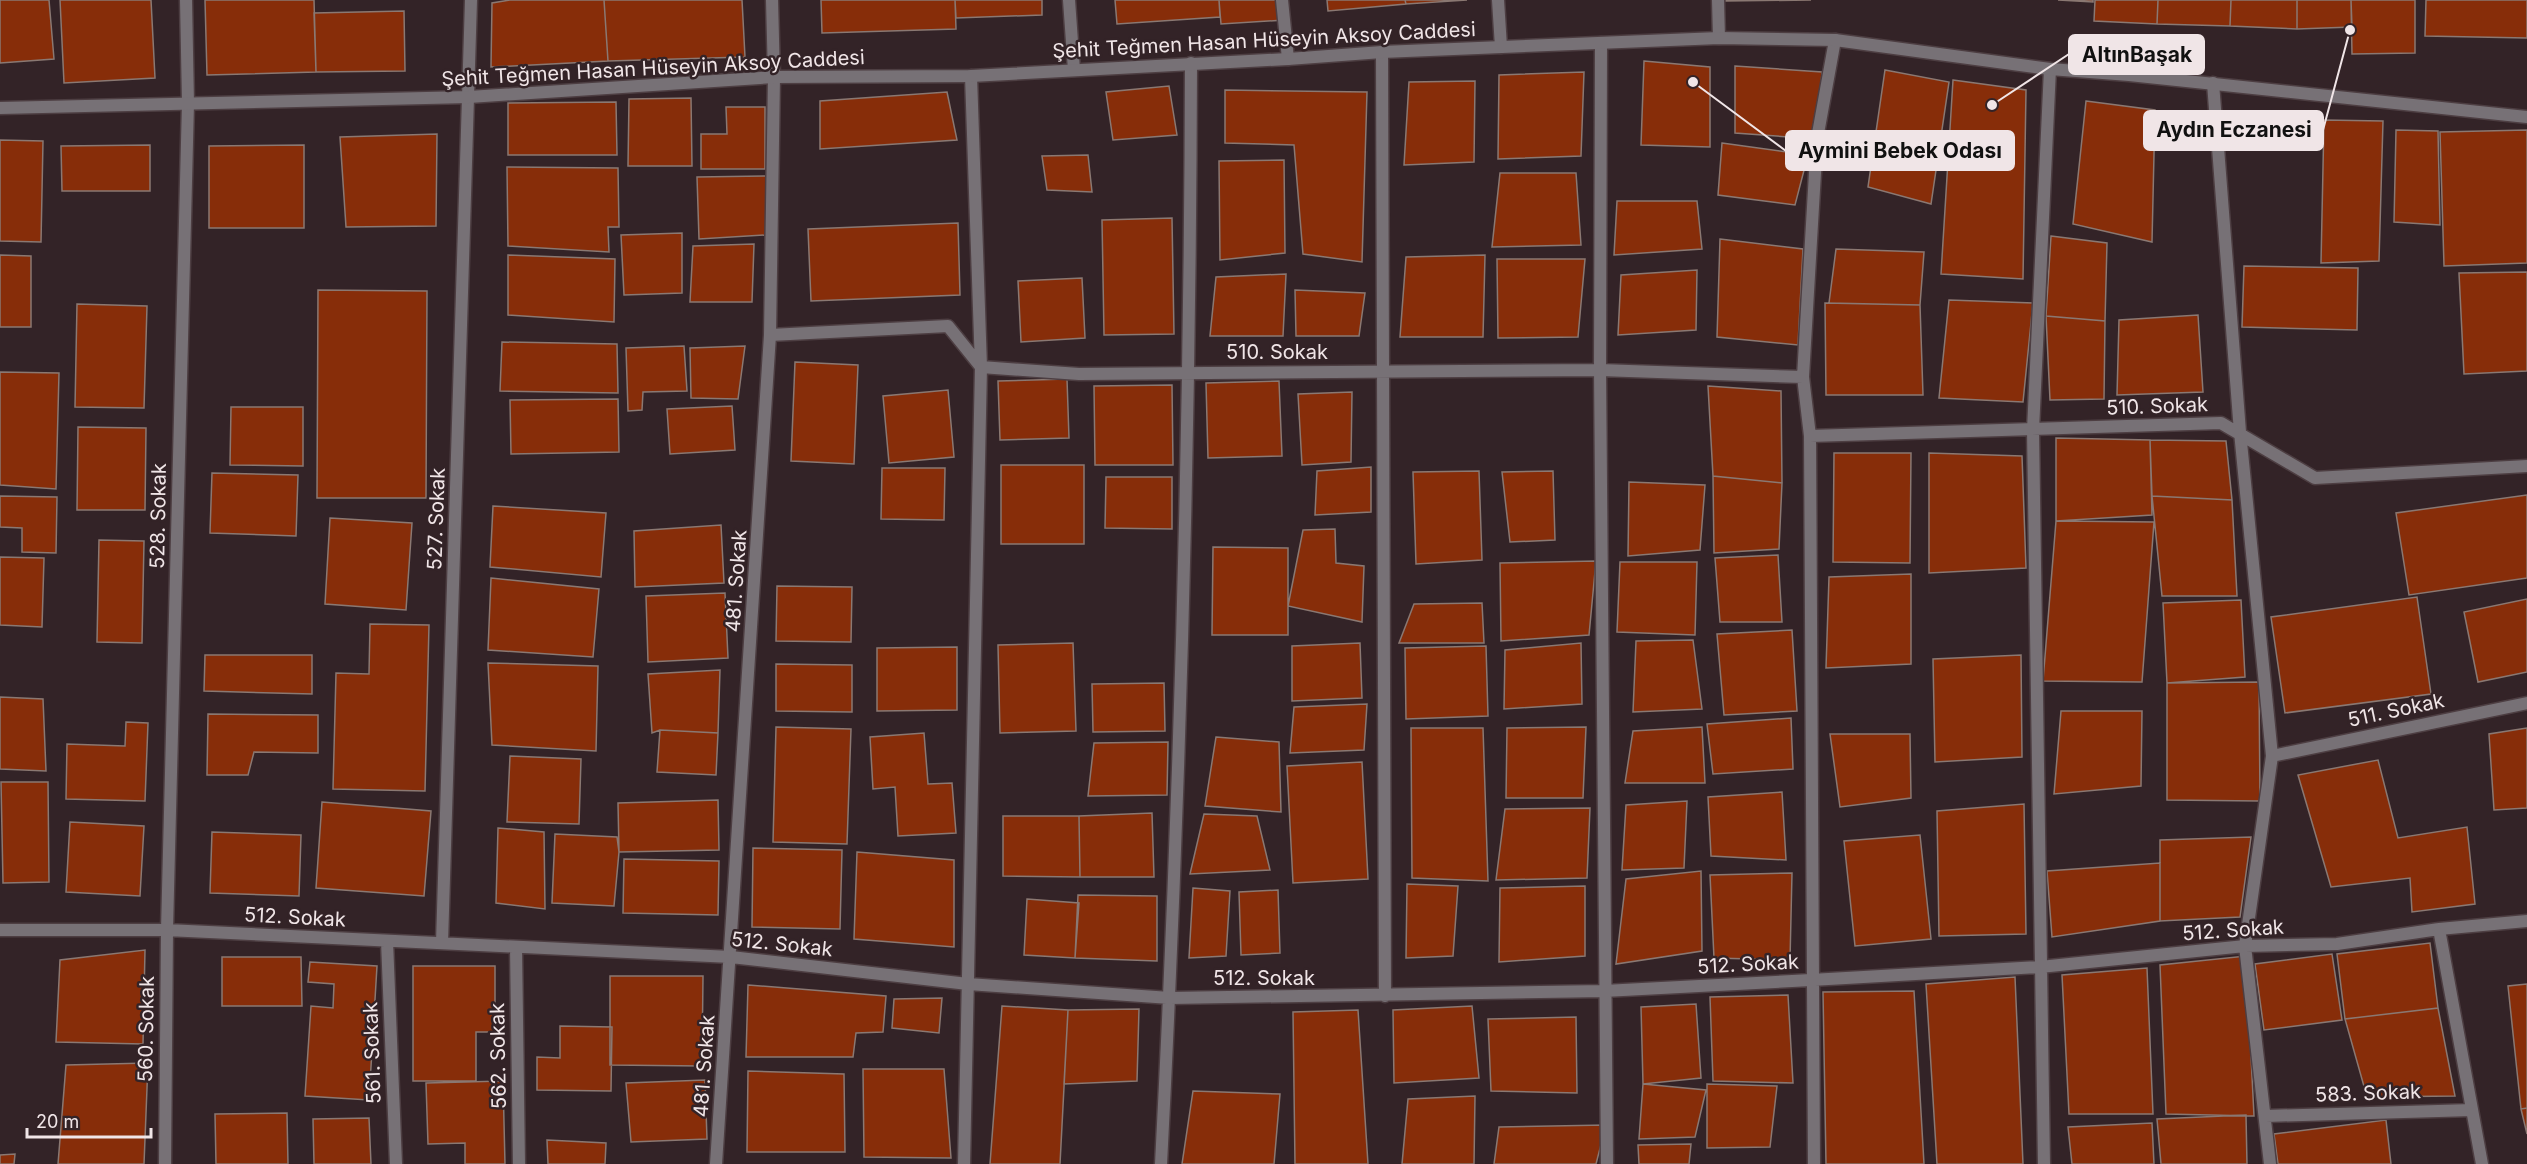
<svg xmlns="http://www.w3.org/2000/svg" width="2527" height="1164" font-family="Inter,sans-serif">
<rect width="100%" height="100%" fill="#332327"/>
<path fill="#872d09" stroke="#8a7872" stroke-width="1.5" d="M0 0H49L54 59 0 63Z
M60 0H151L155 78 64 83Z
M205 0H314L316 72 207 75Z
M510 0H604L608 61 491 67 492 3Z
M604 0H742L745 57 608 61Z
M821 0H955L956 29 822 33Z
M955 0H1042V15L956 18Z
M1115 0H1219L1220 17 1117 24Z
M1219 0H1282L1284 20 1221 24Z
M1327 0H1405L1406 4 1328 11Z
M1405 0H1467L1406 4Z
M1726 0H1811L1726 1Z
M2058 0H2093V2Z
M2095 0H2158L2157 24 2094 21Z
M2158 0H2231L2230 26 2157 24Z
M2231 0H2297V29L2230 26Z
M2297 0H2351L2352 27 2297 29Z
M2351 0H2415V53L2352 54Z
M2426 0H2527V38L2425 36Z
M404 11 405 71 316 72 314 13Z
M1644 61 1710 67V147L1641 145Z
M1735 66 1822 72 1817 139 1735 133Z
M1885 70 1949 82 1931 204 1868 187Z
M1584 72 1581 156 1498 159 1499 75Z
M1953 80 2026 90 2023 279 1941 274Z
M1475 81 1474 162 1404 165 1409 82Z
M1169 86 1177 135 1113 140 1106 92Z
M1225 90 1367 92 1362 262 1303 254 1294 145 1225 143Z
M947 92 957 140 820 149V101Z
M691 98 692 166H628L629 99Z
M2086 101 2155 110 2152 242 2073 224Z
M616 102 617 155H508V103Z
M726 107H765V169H701V134H727Z
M2324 120 2383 121 2379 261 2321 263Z
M2396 130 2438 131 2440 225 2394 222Z
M2527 130V263L2444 266 2440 132Z
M437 134 436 226 346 227 340 137Z
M0 140 43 141 41 242 0 241Z
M1722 143 1808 155 1795 205 1718 195Z
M150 145V191H62L61 146Z
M304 145V228H209V146Z
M1088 155 1092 192 1047 190 1042 156Z
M1284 160 1285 253 1220 260 1219 161Z
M507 167 618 168 619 227H608L609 252 508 246Z
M1500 173H1576L1581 245 1492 247Z
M767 176 766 235 699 239 697 177Z
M1617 201H1697L1702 249 1614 255Z
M1172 218 1174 334 1104 335 1102 220Z
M958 223 960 295 811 301 808 229Z
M682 233V293L624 295 621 235Z
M2051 236 2107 243 2105 321 2046 316Z
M1720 239 1803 249 1798 345 1717 337Z
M754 244 752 302H690L693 246Z
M1836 249 1924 252 1920 305 1829 303Z
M0 255 31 256V327H0Z
M508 255 615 259 614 322 508 315Z
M1485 255 1483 337H1400L1406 257Z
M1497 259H1585L1578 337 1498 338Z
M2244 266 2358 268 2357 330 2242 327Z
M1697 270 1696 330 1618 335 1621 275Z
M2527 272V371L2464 374 2459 273Z
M1286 274 1283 336H1210L1216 277Z
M1082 278 1085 338 1021 342 1018 281Z
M318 290 427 291 426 498H317Z
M1295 290 1365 293 1359 336H1296Z
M1949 300 2033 303 2023 402 1939 398Z
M1825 303 1920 305 1923 395H1826Z
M77 304 147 306 144 408 75 407Z
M2198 315 2203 392 2117 395 2119 320Z
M2046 316 2105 321 2104 399 2050 400Z
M502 342 617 344 618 393 500 391Z
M684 346 687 391 643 392 642 410 628 411 626 348Z
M745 346 738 399 691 398 690 348Z
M795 362 858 365 854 464 791 461Z
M0 372 59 373 56 489 0 485Z
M1067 379 1069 438 1000 440 998 381Z
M1279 381 1282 456 1208 458 1206 383Z
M1172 385 1173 465H1095L1094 386Z
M1708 386 1781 391 1782 483 1713 476Z
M948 390 954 457 889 463 883 396Z
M1352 392 1351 462 1302 465 1298 394Z
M618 399 619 452 511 454 510 400Z
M732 406 735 450 670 454 667 409Z
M231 407H303V466L230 465Z
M78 427 146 428 145 510H77Z
M2056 438 2150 440 2152 515 2056 521Z
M2150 440 2226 441 2232 500 2152 496Z
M1834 453H1911L1910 563 1833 562Z
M1929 453 2022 456 2026 568 1929 573Z
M1001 465H1084V544H1001Z
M1371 467V512L1315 515 1317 471Z
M882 468H945L944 520 881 519Z
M1479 471 1482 560 1416 564 1413 472Z
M1553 471 1555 540 1510 542 1502 472Z
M212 473 298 475 296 536 210 533Z
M1713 476 1782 483 1779 549 1714 553Z
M1106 477H1172V529L1105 528Z
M1629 482 1705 485 1700 550 1628 556Z
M2527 495V578L2409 595 2396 513Z
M0 496 57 497 56 553 22 552V528L0 527Z
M2152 496 2232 500 2237 596H2162Z
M493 506 606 513 601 577 490 567Z
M330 518 412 523 406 610 325 604Z
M2056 521 2154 522 2142 682 2043 681Z
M721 525 724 583 635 587 634 531Z
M1335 529 1336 563 1364 566 1362 622 1288 606 1303 530Z
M99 540 144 541 142 643 97 642Z
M1213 547 1288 548V635H1212Z
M1778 555 1782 622H1720L1715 558Z
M0 557 44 558 42 627 0 625Z
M1596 561 1589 635 1501 641 1500 563Z
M1620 562H1697L1695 635 1617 632Z
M1911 574V664L1826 668 1829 577Z
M491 578 599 589 593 657 488 650Z
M777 586 852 587 851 642 776 641Z
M725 593 728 658 648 662 646 596Z
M2417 597 2431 694 2285 713 2271 617Z
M2527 599V672L2478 682 2464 612Z
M2241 600 2245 677 2167 683 2163 603Z
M1482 603 1484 643H1399L1414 604Z
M370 624 429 625 425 791 333 789 336 673 369 674Z
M1792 630 1797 711 1724 715 1717 634Z
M1693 640 1702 709 1633 712 1636 641Z
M1073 643 1076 731 1000 733 998 645Z
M1360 643 1362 698 1292 701V646Z
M1581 643 1582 704 1504 709 1505 650Z
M1486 646 1488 716 1406 719 1405 648Z
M957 647V710L877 711V648Z
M205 655H312V694L204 691Z
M2021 655 2022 757 1935 762 1933 659Z
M488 663 598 666 596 751 492 745Z
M776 664 852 665V712L776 711Z
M720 670 718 733 660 730 652 733 648 674Z
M2259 682 2260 801 2167 800V683Z
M1164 683 1165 731 1093 732 1092 684Z
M0 697 43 699 46 771 0 769Z
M1367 704 1364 750 1290 753 1294 707Z
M2061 711H2142L2141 786 2054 794Z
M208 714 318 715V753L254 752 248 775H207Z
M1791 718 1793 769 1713 774 1707 724Z
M126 722 148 723 145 801 66 799 67 744 125 746Z
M776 727 851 729 847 844 773 842Z
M1586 727 1583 798H1506L1507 728Z
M1702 727 1705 783H1625L1633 731Z
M1411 728H1483L1488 881 1412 878Z
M2527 728V808L2494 810 2489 734Z
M660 730 718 733 716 775 657 772Z
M924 733 928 784 952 783 956 833 898 836 895 787 873 789 870 737Z
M1830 734H1910L1911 798 1840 807Z
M1216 737 1279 742 1281 812 1205 806Z
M1168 742 1167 795 1088 796 1094 743Z
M510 756 581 759 579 824 507 822Z
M2378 760 2398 838 2467 827 2475 904 2412 912 2410 878 2331 887 2298 775Z
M1362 762 1368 879 1293 883 1287 766Z
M1 782H48L49 882 3 883Z
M1782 792 1786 860 1711 856 1708 797Z
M718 800 719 850 619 852 618 803Z
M1687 801 1684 868 1622 870 1626 805Z
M322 802 431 811 424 896 316 888Z
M2024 804 2026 934 1939 936 1937 811Z
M1590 808 1587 878 1496 880 1505 809Z
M1152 813 1154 877H1080L1079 816Z
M1204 814 1257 816 1270 870 1190 874Z
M1003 816H1079L1080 877 1003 876Z
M70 822 144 826 140 896 66 892Z
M498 828 544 832 545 909 496 903Z
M212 832 301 835 299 896 210 893Z
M555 834 617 837 619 852 614 906 552 903Z
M1920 835 1931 939 1855 946 1844 841Z
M2251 837 2240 917 2160 921V840Z
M753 848 842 850 840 929 752 927Z
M857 852 954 860V947L854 939Z
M624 859 719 861 718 915 623 913Z
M2160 863V921L2052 937 2047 871Z
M1701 871 1702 951 1616 964 1626 879Z
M1792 873 1790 960 1714 958 1710 875Z
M1407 884 1458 886 1453 956 1406 958Z
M1585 886V956L1499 962 1500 888Z
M1193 888 1230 891 1226 956 1189 958Z
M1278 890 1280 953 1241 955 1239 892Z
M1078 895 1157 896V961L1075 958Z
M1027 899 1079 903 1075 958 1024 955Z
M2430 943 2438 1008 2345 1019 2337 954Z
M145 950 143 1044 56 1042 60 960Z
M2332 954 2342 1020 2264 1030 2255 964Z
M2246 956 2254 1116 2166 1114 2160 965Z
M222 957H301L302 1006H222Z
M310 962 377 966 369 1100 305 1096 311 1006 333 1008 334 984 308 982Z
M413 966H495V1032H476V1081H413Z
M2147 968 2153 1114H2069L2062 975Z
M610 976H703L702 1066 610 1065Z
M2015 977 2023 1164H1937L1926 984Z
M2527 984V1108L2521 1109 2508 986Z
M748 985 886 996 883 1032 856 1033 853 1057H746Z
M1914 991 1924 1164H1826L1823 992Z
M1788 995 1793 1083 1713 1081 1710 997Z
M942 998 939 1033 892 1028 894 999Z
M1696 1004 1701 1078 1643 1084 1641 1007Z
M1002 1006 1068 1010 1060 1164H990Z
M1472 1006 1479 1078 1394 1083 1393 1010Z
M2438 1008 2455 1096 2367 1097 2345 1019Z
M1139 1009 1137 1081 1064 1084 1068 1010Z
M1358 1010 1368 1164H1295L1293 1012Z
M1576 1017 1577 1093 1491 1091 1488 1019Z
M560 1026 612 1027 611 1091 537 1090V1057L560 1058Z
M148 1063 144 1164H58L66 1065Z
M863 1069H944L951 1158 864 1157Z
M748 1071 844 1074 845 1152H747Z
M705 1080 707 1139 631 1142 626 1083Z
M503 1081 505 1164H465V1143L428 1144 426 1083Z
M1643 1084 1706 1090 1695 1137 1639 1139Z
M1707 1084 1777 1086 1770 1147 1707 1148Z
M1193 1091 1280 1094 1274 1164H1182Z
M1475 1096 1474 1164H1402L1408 1099Z
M2527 1108V1134L2521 1109Z
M287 1113 288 1164H216L215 1114Z
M2246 1115 2247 1164H2161L2157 1119Z
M369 1118 371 1164H314L313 1119Z
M2386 1120 2391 1164H2278L2274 1134Z
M2152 1123 2154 1164H2072L2068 1127Z
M1606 1125 1596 1164H1494L1499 1127Z
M547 1140 606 1143 605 1164H548Z
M1691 1144 1689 1164H1639L1638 1145Z
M15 1154 14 1164H0V1155Z"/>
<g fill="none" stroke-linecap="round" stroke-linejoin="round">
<defs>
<path id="minor" d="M1069 0 1074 70
M1282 0 1288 59
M1498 0 1501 47
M1718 0 1719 38
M1601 43 1600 370 1607 1164
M1382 52 1385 996
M2213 83 2240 432 2272 756 2245 946 2270 1164
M770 335 948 326 981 367 1079 374 1600 370 1803 377
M1810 436 2221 423 2315 478 2527 466
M2272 756 2527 703
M2439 929 2482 1164
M0 930H167L731 957 968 984 1170 998 1604 991 1811 980 2040 967 2245 946 2337 944 2439 929 2527 921
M387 941 396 1164
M442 943 471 0
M516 947 519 1164
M2266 1116 2472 1110
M165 1164 167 930 188 103 186 0
M716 1164 770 335 774 77 772 0
M964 1164 981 367 971 76
M1161 1164C1180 797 1190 430 1191 63
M1814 1164 1810 436 1803 377 1817 139 1835 40
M2044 1164 2033 430 2050 69"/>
<path id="tertiary" d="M0 108 469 97 774 77 971 76 1288 59 1382 52 1719 38 1835 40 2050 69 2129 75 2527 117"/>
</defs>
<use href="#minor" stroke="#4d3e42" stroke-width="15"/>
<use href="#tertiary" stroke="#4d3e42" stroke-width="15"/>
<use href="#minor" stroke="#777176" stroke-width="12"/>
<use href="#tertiary" stroke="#777176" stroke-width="12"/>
</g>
<g text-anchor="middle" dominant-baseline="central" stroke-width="5" stroke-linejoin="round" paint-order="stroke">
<g font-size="20" fill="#f0e5e7" stroke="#332327">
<text transform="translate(1264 40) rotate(-3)">Şehit Teğmen Hasan Hüseyin Aksoy Caddesi</text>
<text transform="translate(653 68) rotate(-3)">Şehit Teğmen Hasan Hüseyin Aksoy Caddesi</text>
<text x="1277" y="352">510. Sokak</text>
<text transform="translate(2157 406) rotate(-2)">510. Sokak</text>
<text transform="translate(158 516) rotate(-89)">528. Sokak</text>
<text transform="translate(436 519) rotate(-88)">527. Sokak</text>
<text transform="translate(736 581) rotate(-86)">481. Sokak</text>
<text transform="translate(2396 710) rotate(-12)">511. Sokak</text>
<text transform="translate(295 917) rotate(3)">512. Sokak</text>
<text transform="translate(2233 930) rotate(-4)">512. Sokak</text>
<text transform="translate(782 944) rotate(6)">512. Sokak</text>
<text transform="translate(1748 964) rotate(-3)">512. Sokak</text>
<text x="1264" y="978">512. Sokak</text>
<text transform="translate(146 1029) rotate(-89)">560. Sokak</text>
<text transform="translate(372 1053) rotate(-92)">561. Sokak</text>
<text transform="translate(498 1056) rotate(-91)">562. Sokak</text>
<text transform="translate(704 1066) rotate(-86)">481. Sokak</text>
<text transform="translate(2368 1093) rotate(-2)">583. Sokak</text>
</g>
</g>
<path fill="none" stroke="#f0e5e7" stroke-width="2" d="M1992 105L2069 54M2350 30L2323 130M1693 82L1786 151"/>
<g fill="#f0e5e7" stroke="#332327" stroke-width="2">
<circle cx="1992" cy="105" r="6"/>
<circle cx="2350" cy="30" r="6"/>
<circle cx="1693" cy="82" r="6"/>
</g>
<g fill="#f0e5e7" stroke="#f0e5e7" stroke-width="2">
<rect x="2069" y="35" width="135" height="39" rx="6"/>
<rect x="2144" y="111" width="179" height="39" rx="6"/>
<rect x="1786" y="131" width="228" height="39" rx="6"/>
</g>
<g font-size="21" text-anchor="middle" font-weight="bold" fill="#111">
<text x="2137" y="62">AltınBaşak</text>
<text x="2234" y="137">Aydın Eczanesi</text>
<text x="1900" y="158">Aymini Bebek Odası</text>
</g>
<path d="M27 1128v9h124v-9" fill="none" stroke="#f0e5e7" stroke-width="3"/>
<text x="36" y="1128" font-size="18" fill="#f0e5e7" stroke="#332327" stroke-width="4.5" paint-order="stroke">20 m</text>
</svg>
